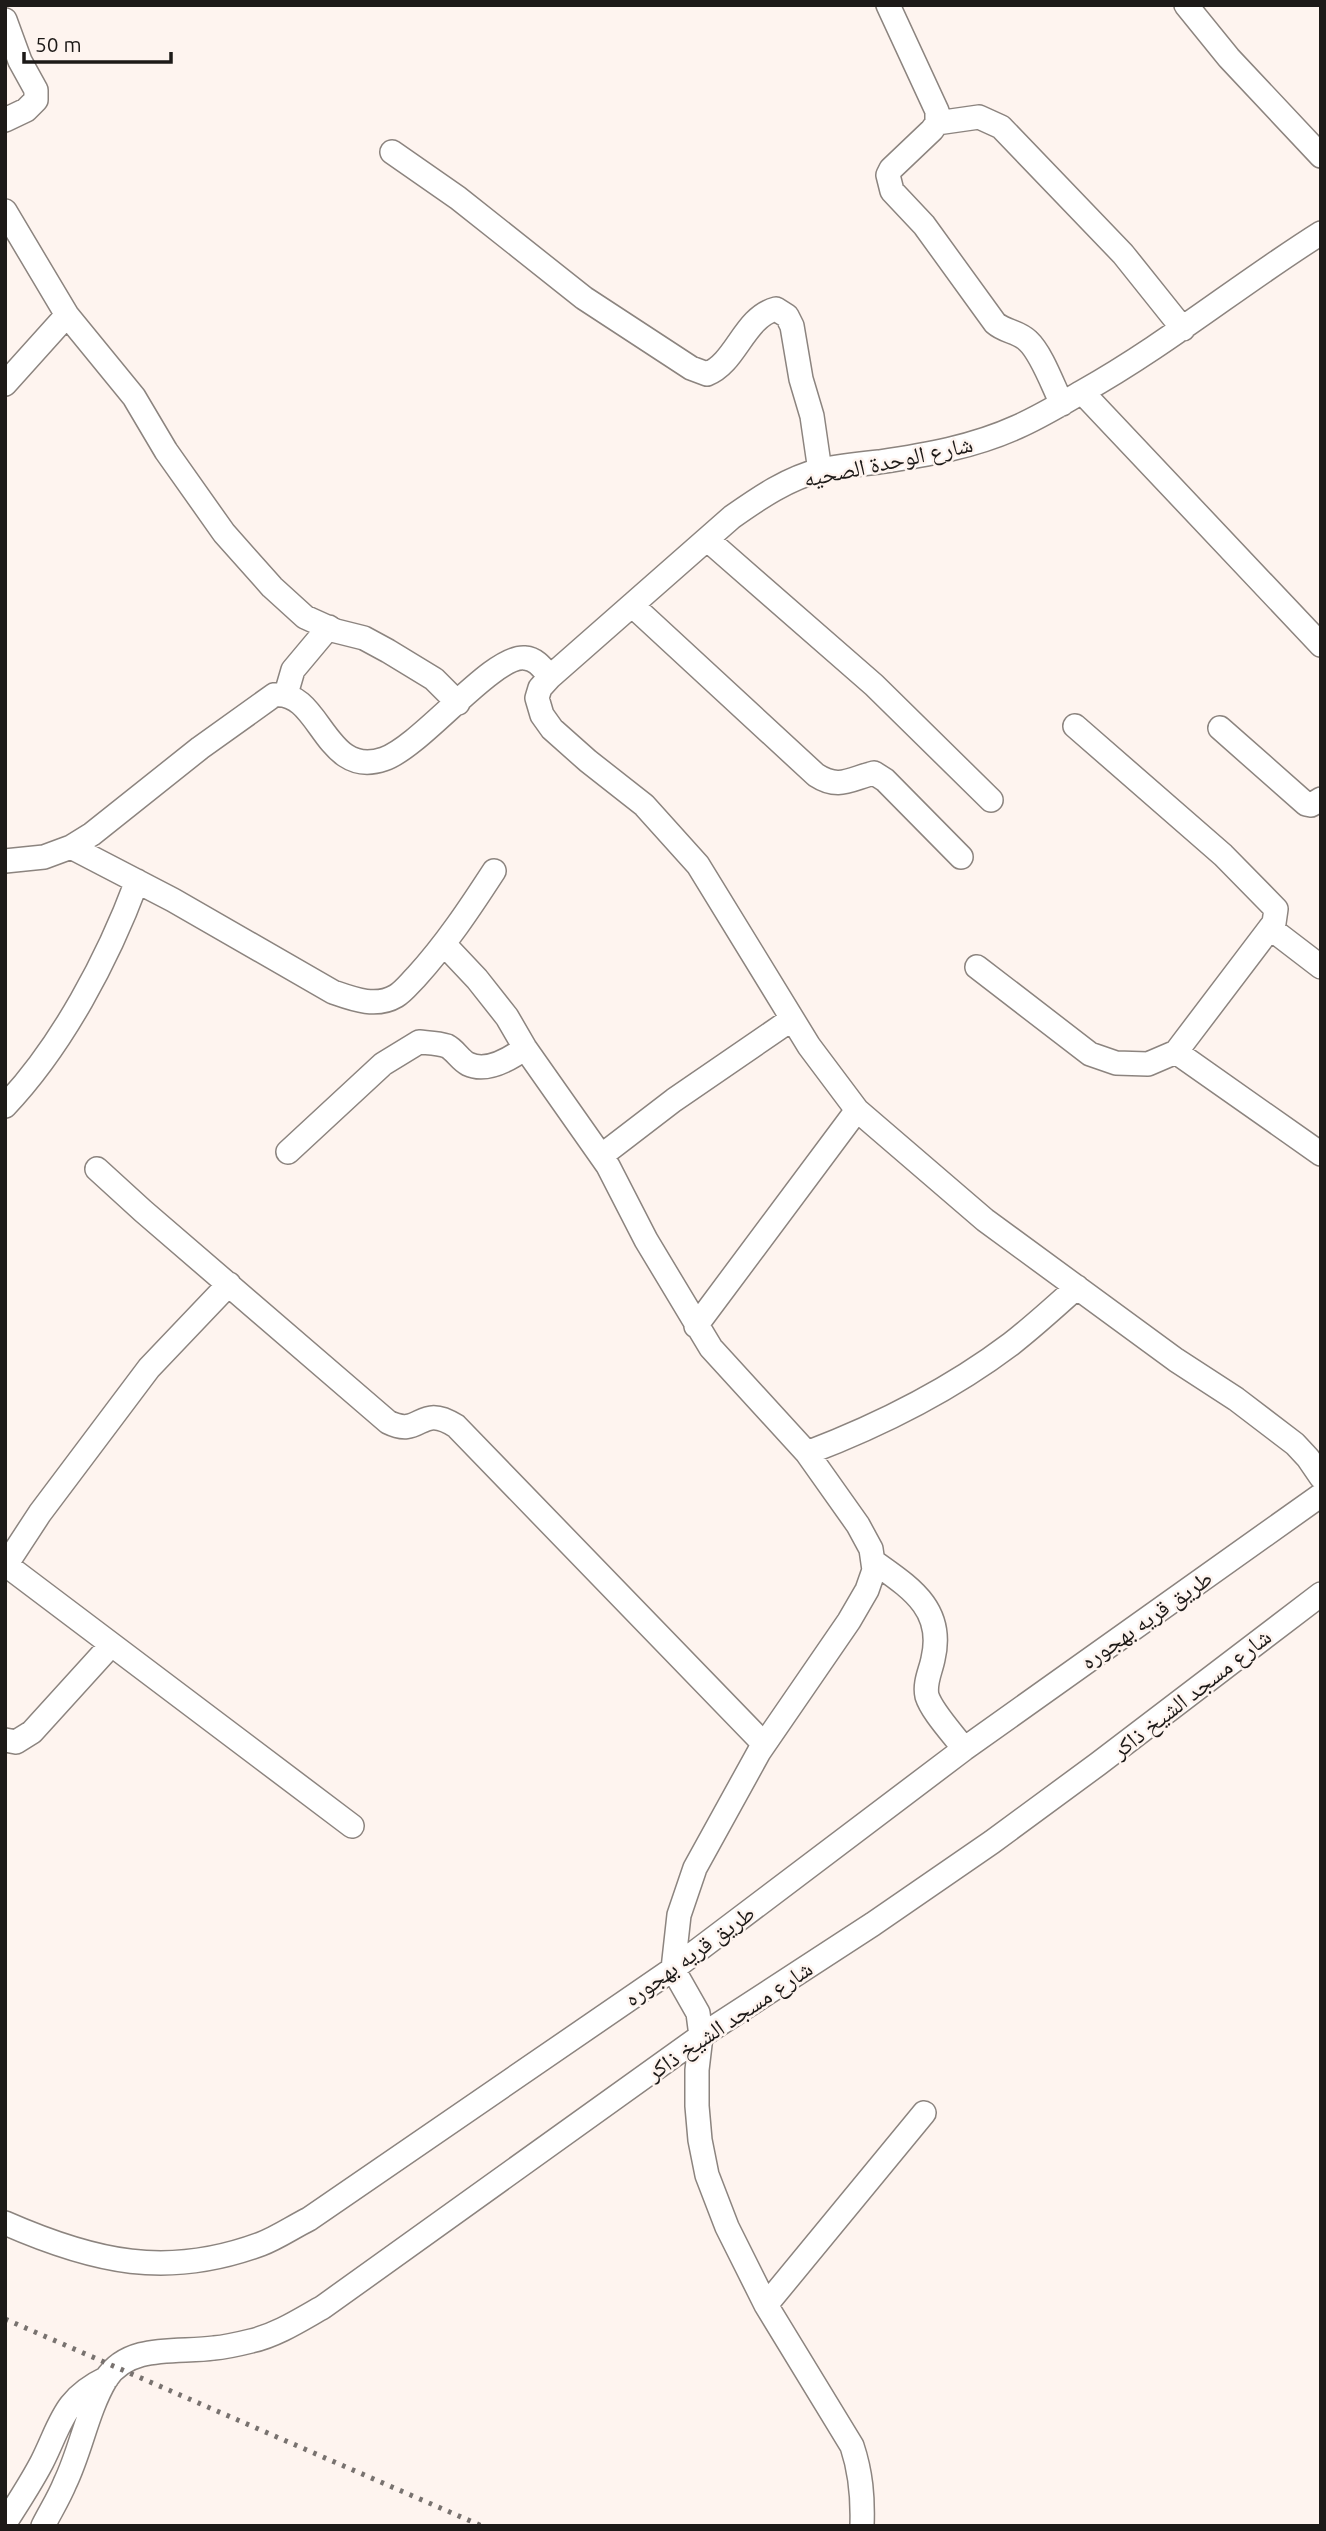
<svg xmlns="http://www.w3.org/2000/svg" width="1326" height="2531" font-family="Ubuntu,'Noto Naskh Arabic',sans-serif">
<rect width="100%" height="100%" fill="#fef4ef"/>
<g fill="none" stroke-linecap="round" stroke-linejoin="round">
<defs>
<path id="minor" d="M888 5 937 111V123L932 130 891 169 888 175 892 191 924 225 995 323C1005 332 1018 331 1028 341 1042 354 1053 386 1062 404
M1186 5 1229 58 1321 156
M5 20 20 61 36 90V100L26 110 5 120
M937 123 979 117 1001 127 1123 254 1183 329
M392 152 458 198 584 298 691 368 707 374C736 363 744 317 776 309L787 316 792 326 801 379 812 416 820 471
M5 211 67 315 134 397 166 451 224 533 272 587 305 617 336 631 364 638 388 651 434 679 458 703
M1321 233C1240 284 1166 345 1082 392 1061 404 1040 417 1017 427 973 447 926 455 879 462 860 464 840 466 821 470 788 478 759 498 732 517L550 677 540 688 537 698 542 715 552 729 588 761 644 805 698 865 809 1046 857 1110 985 1220 1176 1360 1236 1399 1295 1444 1308 1458 1321 1477
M5 384 67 315
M1082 392 1321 645
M708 540 874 685 991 800
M633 606 816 775C839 790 850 779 874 773L885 780 961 857
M286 694 293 670 329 627
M1075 726 1223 855 1276 909 1274 923 1270 928 1176 1052
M1220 728 1306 804 1311 805 1321 799
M71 847 173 900 333 992C353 999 376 1008 396 996 403 992 410 983 416 977 446 944 470 908 494 871
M5 861 44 857 71 847 92 834 200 748 274 695C321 689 324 780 384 759 422 746 493 654 525 658 537 659 543 669 550 677
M1270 928 1321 967
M444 944 477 979 507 1017 525 1048 608 1166 646 1240 711 1348 807 1453 858 1525 871 1549 874 1570 867 1590 849 1621 759 1752 695 1868 679 1915 673 1969 698 2013 701 2036 697 2070V2106L700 2140 707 2175 727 2227 766 2305 852 2446C861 2473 863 2497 862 2526
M977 967 1090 1054 1116 1063 1148 1064 1176 1052 1321 1154
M5 1106C62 1046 108 959 137 881
M288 1152 383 1064 419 1042C428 1043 438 1043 447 1046 455 1050 460 1060 468 1064 487 1073 510 1059 525 1048
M601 1156 674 1100 792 1019
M97 1169 143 1211 388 1422C422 1439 419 1402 456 1426L764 1744
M696 1326 857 1110
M807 1453C878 1426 950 1390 1011 1344 1034 1326 1056 1306 1077 1287
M873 1561C909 1587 945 1608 933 1659 931 1670 924 1683 927 1696 932 1712 954 1735 964 1749
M5 1564 352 1826
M6 1565 40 1513 149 1368 229 1284
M5 1740 16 1742 32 1732 111 1645
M5 2223C94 2262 167 2279 261 2244 277 2238 293 2227 309 2219L673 1969 964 1749 1321 1495
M766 2305 924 2113
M5 2523C18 2503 31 2483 42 2462 62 2422 63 2399 107 2378
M43 2526C50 2512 59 2498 65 2483 81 2450 87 2411 106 2379 129 2343 179 2353 214 2348 227 2347 239 2344 251 2341 277 2335 300 2320 323 2307L701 2036 873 1924 992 1842 1098 1764 1321 1594"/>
</defs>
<use href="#minor" stroke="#8c847f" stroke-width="26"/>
<use href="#minor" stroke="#fff" stroke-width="23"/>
<path stroke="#78726f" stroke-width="5" stroke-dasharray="3.5 7" stroke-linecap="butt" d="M5 2319 482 2526"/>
</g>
<g text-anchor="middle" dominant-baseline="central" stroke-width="5" stroke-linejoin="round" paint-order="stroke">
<g font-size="23" fill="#1d1a18" stroke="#fef4ef">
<text transform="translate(888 461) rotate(-12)">شارع الوحدة الصحيه</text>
<text transform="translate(1146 1619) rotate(-35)">طريق قريه بهجوره</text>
<text transform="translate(1191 1693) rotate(-38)">شارع مسجد الشيخ ذاكر</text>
<text transform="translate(689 1955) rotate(-36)">طريق قريه بهجوره</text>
<text transform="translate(729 2020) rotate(-34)">شارع مسجد الشيخ ذاكر</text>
</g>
</g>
<rect width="1326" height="2531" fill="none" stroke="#1d1a18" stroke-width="14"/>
<path d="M24 52v10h147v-10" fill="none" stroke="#1d1a18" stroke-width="3.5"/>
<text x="35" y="52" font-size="21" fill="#1d1a18" stroke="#fef4ef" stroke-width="5" paint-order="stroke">50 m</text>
</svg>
